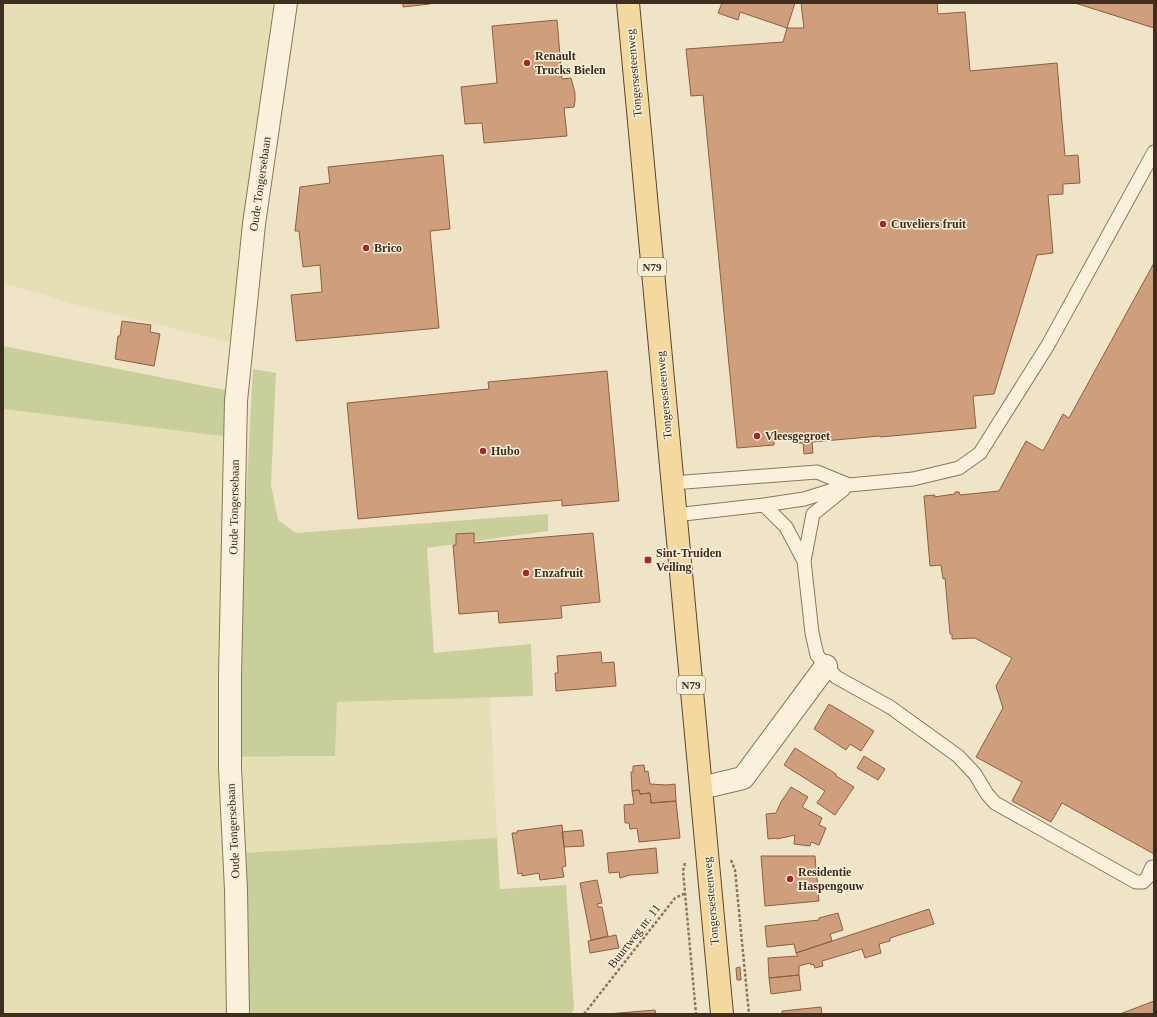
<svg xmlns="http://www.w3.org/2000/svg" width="1157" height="1017" font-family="Georgia,serif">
<rect width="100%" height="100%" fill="#f0e4c8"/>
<path fill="#e6deb5" d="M3 3H279L234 343 77 305 3 283Z
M3 409 230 437V1014H3Z
M490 697 497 838 243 853 241 758 334 756 337 702Z"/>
<path fill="#c9cf9b" d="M3 346 230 391V437L3 409Z
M253 369 276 373 271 485 278 520 296 533 548 514V531L427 548 434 653 531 644 533 696 337 702 335 756 241 757 242 575Z
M497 838 500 889 566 885 574 1010 571 1014H247L243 853Z"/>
<path fill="#cf9f7d" stroke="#8d5f41" d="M403 3H430V4L403 7Z
M722 3H795L787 28 740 12 738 20 718 13Z
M801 3H937L938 14 965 12 970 71 1057 63 1065 156 1078 155 1080 183 1063 184V194L1048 195 1053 253 1037 255 994 394 973 396 976 428 881 437 880 436 812 442 813 453 804 454 803 443H798L797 436 774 438V445L737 448 703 95 691 96 686 49 783 42 787 28H804Z
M1075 3H1154V28Z
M557 20 562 79 571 78 575 93V101L574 107 564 108 567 136 484 143 482 123 465 124 461 87 497 83 492 26Z
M443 155 450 229 430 231 439 328 296 341 291 295 322 292 320 265 303 267 299 231H295L300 187 330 183 328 167Z
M1154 263V854L1062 803 1051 822 1012 801 1022 782 976 757 1003 708 996 686 1012 658 975 638 952 639V634H950L945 578 943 579 941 565 930 566 924 496 935 495 934 497 955 494V492H959L960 495 999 491 1026 441 1043 451 1063 414 1069 418Z
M122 321 151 325 150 332 160 334 154 366 115 359 118 336H120Z
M607 371 619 501 562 506V500L358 519 347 403 489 389 488 382Z
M474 533V543L593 533 600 602 561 606 562 618 499 623 498 611 459 614 453 545H456V534Z
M601 652 602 663 614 662 616 686 556 691 555 673H558L557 656Z
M829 704 874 731 861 751 850 744 846 750 814 729Z
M795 748 836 774V776L854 787 835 815 817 803 825 791 784 765Z
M864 756 885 769 878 780 857 768Z
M644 765 645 772 648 771 650 784 667 785 675 784 676 801 651 803 650 793 640 794 639 790 632 791 631 772H633V766Z
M791 787 808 797 802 807 822 818 819 825 826 828 819 845 811 842 810 846 794 844 795 835 777 839V838L768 839 766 814 776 813 781 802Z
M639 790 640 794 650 793 651 803 676 801 680 838 639 842 637 828 630 829 629 823H625L624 805 634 804 632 791Z
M562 825 566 866 562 867 564 877 540 880 539 873 522 876V873L518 874 512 833H517V831Z
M582 830 584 846 564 847 562 832Z
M656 848 658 873 630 875 620 878 619 872 609 873 607 853Z
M761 856H815L819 901 765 906Z
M597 880 602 903 597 904 598 907H602L608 936 591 940 580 883Z
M929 909 934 924 890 938V941L879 944 881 953 865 958 862 949 822 961 823 966 815 968 813 964 811 965 810 963 799 966V975L769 978 768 958 798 956 796 953Z
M838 913 843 930 830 934 832 941 796 953 794 944 767 947 765 926 819 920V918Z
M616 935 619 948 590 953 588 941Z
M740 967 741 980H737L736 968Z
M799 975 801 990 771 994 769 978Z
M1154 1001V1014H1120Z
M821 1007 822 1014H782V1011Z
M655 1010 656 1014H607Z"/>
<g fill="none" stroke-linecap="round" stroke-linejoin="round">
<defs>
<path id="lane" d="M672 483 817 472 849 485
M764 505 786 527 804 561 812 633 817 655 836 677 890 707 958 756 975 774 987 794 995 803 1136 882H1143L1147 878 1152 867 1154 868
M675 515 764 505 804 499 849 485 913 479 959 468 980 453 1048 345 1154 152
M804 561 813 514 843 490"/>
<path id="street" d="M701 788 743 778 826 666
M238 1014 236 890 230 768V676L236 401 254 224 286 3"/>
<path id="primary" d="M628 3 722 1014"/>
</defs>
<use href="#lane" stroke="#8d765c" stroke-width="15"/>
<use href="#street" stroke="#8d765c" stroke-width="24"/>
<use href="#primary" stroke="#5b4430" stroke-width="24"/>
<path stroke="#8d765c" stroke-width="2.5" stroke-dasharray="3 2" stroke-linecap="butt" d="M731 860 735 870 749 1014
M685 863 683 871 696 1014
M584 1014 675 898 686 893"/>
<use href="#lane" stroke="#faf1dc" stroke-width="13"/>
<use href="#street" stroke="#faf1dc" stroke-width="22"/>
<use href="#primary" stroke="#f3d9a0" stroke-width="22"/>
</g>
<g fill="#9e2a2b" stroke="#f7eed8" stroke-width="1.5">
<circle cx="527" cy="63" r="4"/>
<circle cx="883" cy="224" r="4"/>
<circle cx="366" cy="248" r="4"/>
<circle cx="757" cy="436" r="4"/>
<circle cx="483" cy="451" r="4"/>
<rect x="644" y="556" width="8" height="8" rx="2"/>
<circle cx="526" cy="573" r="4"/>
<circle cx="790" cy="879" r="4"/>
</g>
<g text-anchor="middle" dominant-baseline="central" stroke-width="3" stroke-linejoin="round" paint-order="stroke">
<g fill="#f7eed8" stroke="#756857" stroke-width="1">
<rect x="638" y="258" width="28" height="18" rx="3"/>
<rect x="677" y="676" width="28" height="18" rx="3"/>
</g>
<g font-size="11" font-weight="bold" fill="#3d2e20">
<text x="652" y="267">N79</text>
<text x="691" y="685">N79</text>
</g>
<g font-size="12" font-weight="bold" fill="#3d2e20" stroke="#f7eed8" text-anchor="start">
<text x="535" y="56">Renault<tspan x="535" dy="14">Trucks Bielen</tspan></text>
<text x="891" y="224">Cuveliers fruit</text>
<text x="374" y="248">Brico</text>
<text x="765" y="436">Vleesgegroet</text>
<text x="491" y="451">Hubo</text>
<text x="656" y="553">Sint-Truiden<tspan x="656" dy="14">Veiling</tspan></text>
<text x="534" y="573">Enzafruit</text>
<text x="798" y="872">Residentie<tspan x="798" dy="14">Haspengouw</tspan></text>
</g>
<g font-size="12" fill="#3d2e20" stroke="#f7eed8">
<text transform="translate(634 73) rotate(-95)">Tongersesteenweg</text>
<text transform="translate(260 184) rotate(-82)">Oude Tongersebaan</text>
<text transform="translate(664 395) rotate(-95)">Tongersesteenweg</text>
<text transform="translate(234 507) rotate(-89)">Oude Tongersebaan</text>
<text transform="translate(233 831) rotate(-93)">Oude Tongersebaan</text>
<text transform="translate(711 901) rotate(-95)">Tongersesteenweg</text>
<text transform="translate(634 936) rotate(-52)">Buurtweg nr. 11</text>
</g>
</g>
<rect width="1157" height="1017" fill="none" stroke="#3d2e20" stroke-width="8"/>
</svg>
